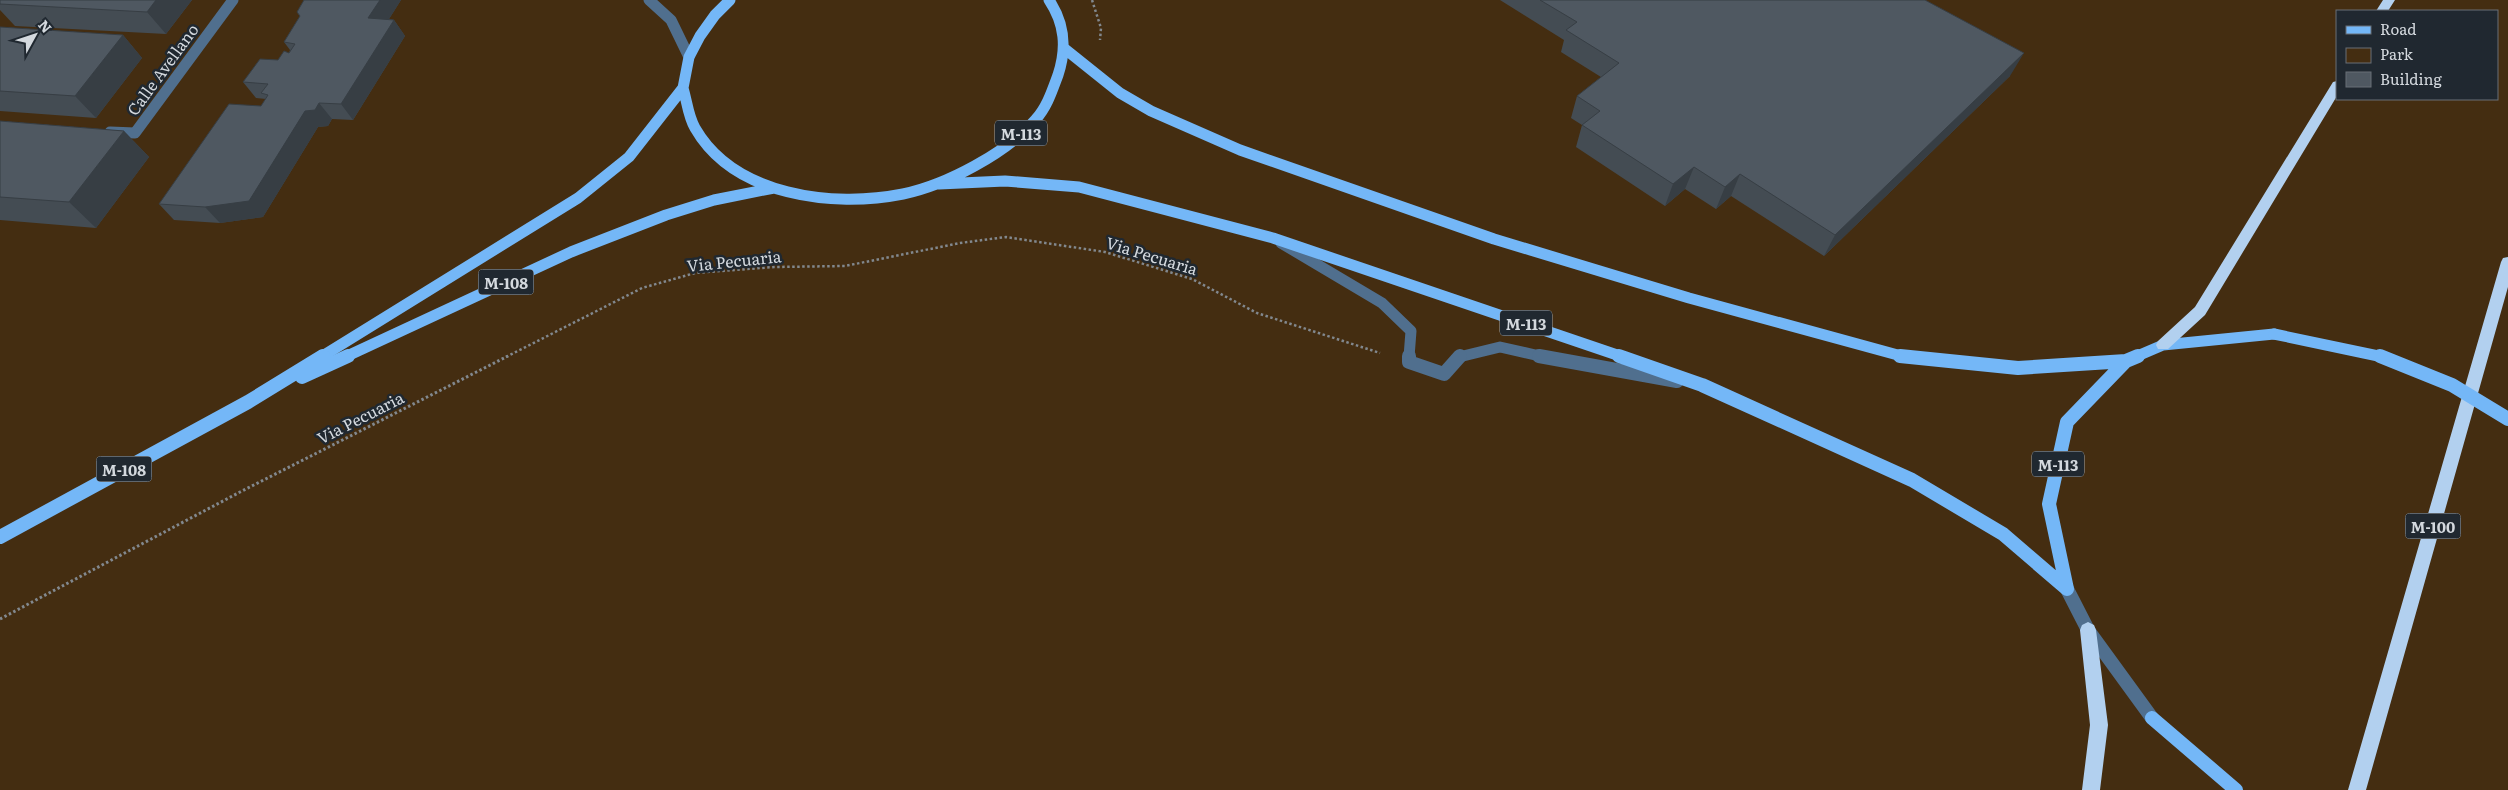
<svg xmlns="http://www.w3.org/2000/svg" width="2508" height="790" font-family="Literata,serif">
<rect width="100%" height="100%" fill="#202830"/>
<path fill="#442d11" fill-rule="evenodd" d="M0 0H2508V790H0ZM2337 11H2497V99H2337Z"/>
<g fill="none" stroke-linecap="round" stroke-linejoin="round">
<path stroke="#82888e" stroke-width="2.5" stroke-dasharray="2.5 2.5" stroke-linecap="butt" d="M1092 0 1101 28 1100 40
M506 357 642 288 695 273 774 267 845 266 960 243 1006 237 1105 252 1192 279 1257 313 1380 353"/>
<path stroke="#82888e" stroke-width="3" stroke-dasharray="2.5 2.5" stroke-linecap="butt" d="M0 619 240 492 508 356"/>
<path stroke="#506f8e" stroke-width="11" d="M649 0 671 20 689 57
M110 132 135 133 233 0
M1281 243 1382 303 1411 331 1409 357
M1459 357 1500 347 1544 357"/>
<path stroke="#506f8e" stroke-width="14" d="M1409 356V362L1444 374 1460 356
M1539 356 1677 381
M2067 589 2088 630 2152 718"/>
<path stroke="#74b7f7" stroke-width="11" d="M1065 49 1120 93 1151 111 1240 150 1494 239 1689 298 1905 357
M683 88C687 101 688 116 695 128 734 196 833 208 903 194 946 185 1007 153 1036 119 1047 107 1052 91 1058 75 1067 48 1065 24 1049 0
M939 184 1005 181 1079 187 1273 238 1623 357
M321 357 578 198 629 157 683 88 689 57 700 36 715 15 730 0
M345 357 571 252 666 215 714 200 774 188
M2135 357 2163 345 2274 334"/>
<path stroke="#74b7f7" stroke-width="14" d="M1619 356 1702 385 1912 480 2003 534 2067 589
M1900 356 2018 368 2126 361 2138 356
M302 377 348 356
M0 537 248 402 323 356
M2067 589 2049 504 2067 422 2126 361
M2152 718 2236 790"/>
<path fill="#b2d0ef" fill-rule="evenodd" d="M2383 0H2395L2388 11H2376Z
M2337 81V96L2205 315 2168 349H2158L2156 345 2158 341 2195 307 2333 82Z
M2508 257V287L2366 790H2348L2501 262 2503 258Z
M2088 622 2094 625 2096 630 2108 725 2100 790H2082L2090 725 2080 630 2082 625Z"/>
<path stroke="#74b7f7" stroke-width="11" d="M2274 334 2383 357"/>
<path stroke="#74b7f7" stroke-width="14" d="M2380 356 2452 385 2508 419"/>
</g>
<path fill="#444c53" d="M0 0H192L166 34 15 26 0 10Z
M304 0H401L389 19 394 20 405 36 353 120 332 119 328 126 318 127 263 217 220 223 174 220 159 204 261 106 266 99 256 98 243 82 289 53 290 50 284 42 300 16 297 12Z
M1500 0H1925L2010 76 1824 256 1731 196 1716 209 1685 189 1665 206 1576 147 1582 125 1571 118 1577 96 1601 77 1561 52 1564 40Z
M0 27 123 35 142 58 96 118 0 111Z
M0 121 124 131 149 157 96 228 0 220Z"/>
<path fill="#373e44" d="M156 0H192L166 34 147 12Z
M380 0H401L379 35 368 18Z
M394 20 405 36 353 120 341 104Z
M123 35 142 58 96 118 75 96Z
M2024 53 2010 76 1824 256 1835 235Z
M319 103 332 119 328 126 318 127 263 217 220 223 205 207 305 111Z
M124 131 149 157 96 228 69 202Z
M1694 167 1685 189 1665 206 1673 184Z
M1740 174 1731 196 1716 209 1725 187Z"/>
<path fill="#4f5861" stroke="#373e44" d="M0 0H156L147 12 0 4Z
M304 0H380L368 18 394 20 341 104 319 103 315 110 305 111 249 201 205 207 159 204 229 104 261 106 268 95 261 93 268 84 243 82 260 59 278 60 284 51 289 53 295 44 284 42 300 16 297 12Z
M1540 0H1925L2024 53 1835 235 1740 174 1725 187 1694 167 1673 184 1582 125 1600 111 1577 96 1619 63 1566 30 1577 22Z
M0 27 123 35 75 96 0 91Z
M0 121 124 131 69 202 0 197Z"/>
<g text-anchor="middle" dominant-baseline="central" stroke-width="5" stroke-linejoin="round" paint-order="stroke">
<g fill="#202830" stroke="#9ea4aa" stroke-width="1">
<rect x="995" y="120.5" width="52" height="25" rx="4"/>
<rect x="478.5" y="269.5" width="55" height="25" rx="4"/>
<rect x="1500" y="310.5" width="52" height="25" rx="4"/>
<rect x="2032" y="451.5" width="52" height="25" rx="4"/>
<rect x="96.5" y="456.5" width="55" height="25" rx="4"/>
<rect x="2405.5" y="513.5" width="55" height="25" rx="4"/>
</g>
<g font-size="15" font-weight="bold" fill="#d4d9de">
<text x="1021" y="133">M-113</text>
<text x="506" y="282">M-108</text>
<text x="1526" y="323">M-113</text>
<text x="2058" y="464">M-113</text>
<text x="124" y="469">M-108</text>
<text x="2433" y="526">M-100</text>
</g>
<g font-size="16" fill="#d4d9de" stroke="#202830">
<text transform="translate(162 69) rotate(-54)">Calle Avellano</text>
<text transform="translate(1152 255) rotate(17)">Via Pecuaria</text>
<text transform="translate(734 260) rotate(-6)">Via Pecuaria</text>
<text transform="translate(360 417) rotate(-27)">Via Pecuaria</text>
</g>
</g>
<rect x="2336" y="10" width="162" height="90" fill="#202830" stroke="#686f76"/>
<rect x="2346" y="26" width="25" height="8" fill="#74b7f7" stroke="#686f76"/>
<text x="2380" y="35" font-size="15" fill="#d4d9de">Road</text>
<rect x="2346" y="48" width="25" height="15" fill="#442d11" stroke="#686f76"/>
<text x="2380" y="60" font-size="15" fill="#d4d9de">Park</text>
<rect x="2346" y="72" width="25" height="15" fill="#4f5861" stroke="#686f76"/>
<text x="2380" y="85" font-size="15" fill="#d4d9de">Building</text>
<g transform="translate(35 35) rotate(50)" stroke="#202830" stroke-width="4" paint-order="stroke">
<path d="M0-4L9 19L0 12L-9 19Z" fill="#d4d9de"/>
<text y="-8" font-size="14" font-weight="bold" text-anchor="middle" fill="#d4d9de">N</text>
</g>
</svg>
